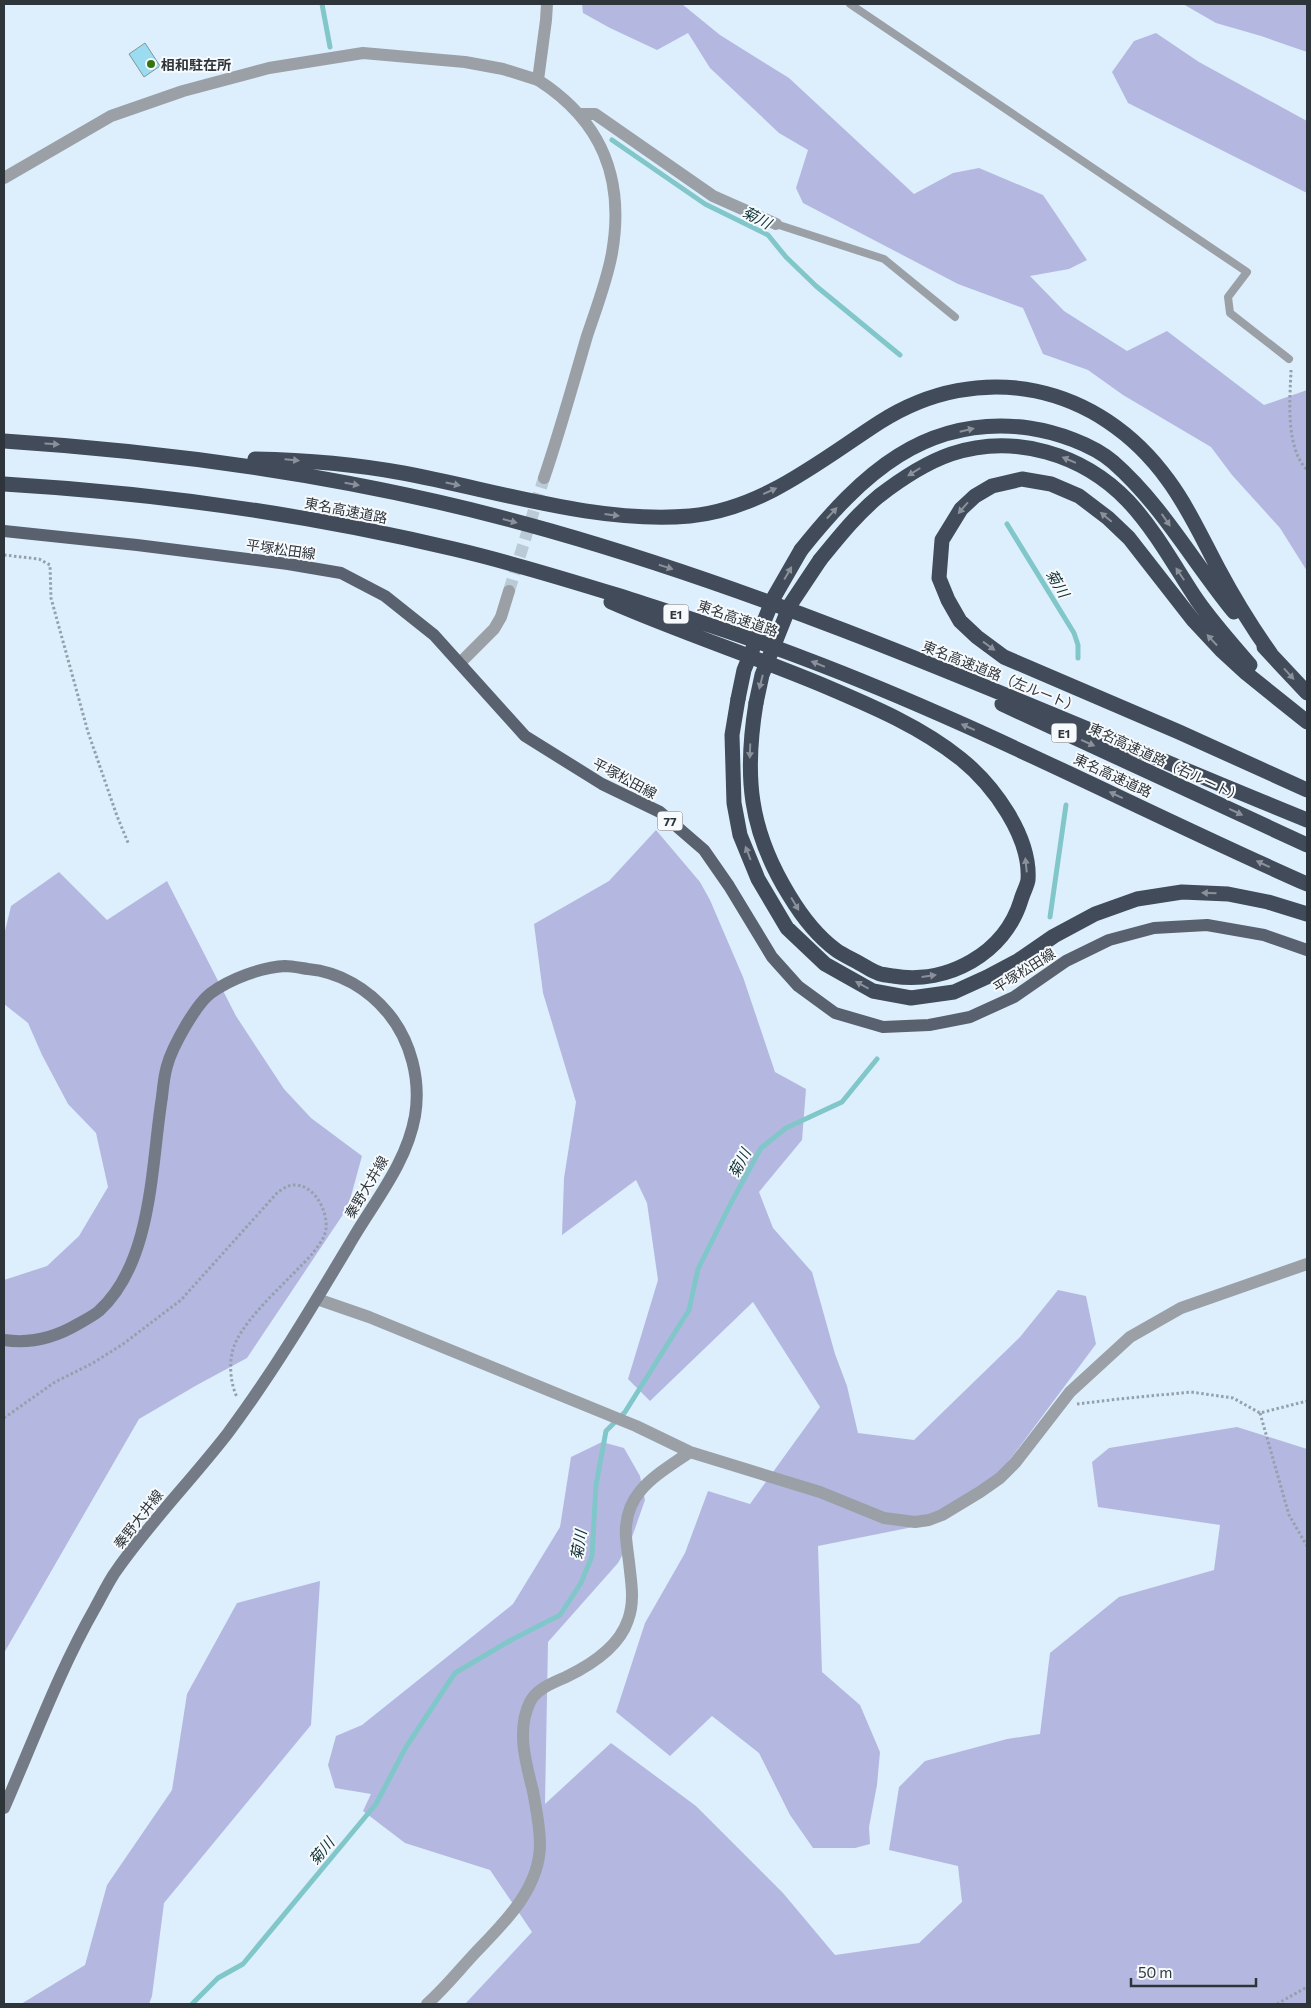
<svg xmlns="http://www.w3.org/2000/svg" width="1311" height="2008" font-family="Commissioner,'Noto Sans JP',sans-serif">
<rect width="100%" height="100%" fill="#ddeffd"/>
<path fill="#b4b8e1" d="M582 4H682L720 35 789 78 914 194 953 173 979 168 1043 195 1087 260 1069 269 1030 276 1064 311 1127 351 1167 331 1264 405 1307 390V571L1280 528 1232 475 1211 447 1123 395 1088 370 1043 354 1023 308 958 284 803 203 796 188 808 150 779 133 710 68 688 33 657 50 610 28 583 13Z
M1183 4H1307V52L1261 36 1216 23Z
M1156 33 1199 62 1307 121V193L1128 103 1112 72 1134 41Z
M656 830 700 882 710 900 743 977 775 1072 806 1089 802 1140 759 1192 773 1228 812 1272 835 1354 847 1386 858 1433 914 1440 1020 1337 1058 1290 1086 1296 1096 1344 991 1485 913 1527 818 1546 822 1672 860 1705 880 1752 877 1785 869 1827 870 1844 855 1848H813L790 1815 759 1753 712 1716 670 1756 616 1712 645 1623 685 1553 708 1491 750 1504 820 1407 753 1302 650 1401 628 1379 658 1280 647 1203 636 1180 562 1235 564 1178 576 1102 543 993 534 924 609 881Z
M59 872 107 920 167 881 236 1016 284 1089 311 1118 362 1156 348 1207 247 1358 197 1385 139 1419 4 1653V1280L47 1266 79 1236 108 1187 96 1133 68 1104 42 1055 28 1023 4 1004V935L11 906Z
M1237 1427 1307 1449V2004H465L532 1932 490 1870 405 1843 363 1811 371 1794 335 1788 328 1765 336 1736 362 1725 513 1604 560 1527 571 1457 602 1442 624 1448 640 1476 645 1500 632 1537 618 1563 548 1642 545 1804 611 1743 696 1806 783 1893 835 1955 919 1943 962 1902 958 1866 889 1850 899 1787 925 1761 1007 1739 1040 1734 1050 1653 1119 1597 1214 1570 1220 1525 1098 1507 1092 1462 1109 1448Z
M320 1581 311 1725 164 1903 152 1996 149 2004H21L85 1965 107 1885 172 1790 187 1694 237 1603Z"/>
<g fill="none" stroke-linecap="round" stroke-linejoin="round">
<path stroke="#81c7ca" stroke-width="5" d="M322 4 330 47
M612 140 705 204 768 235 786 257 816 286 900 355
M1007 524 1074 633 1078 645V658
M1050 917 1066 805
M192 2004 218 1978 243 1964 376 1804 406 1747 455 1673 511 1640 560 1615 581 1583 592 1556 596 1485 606 1431 625 1412 689 1310 698 1269 731 1203 761 1148 786 1128 842 1102 877 1059"/>
</g>
<path fill="#9cdcf0" stroke="#80969d" d="M145 43 160 66 144 77 129 54Z"/>
<g fill="none" stroke-linecap="round" stroke-linejoin="round">
<path stroke="#bacad6" stroke-width="12" stroke-dasharray="12 6" stroke-linecap="butt" d="M509 591 544 478"/>
<path stroke="#94a1ab" stroke-width="3" stroke-dasharray="2.5 2.5" stroke-linecap="butt" d="M1291 370C1290 399 1285 447 1307 470
M4 555 39 559 50 565 51 598 88 732 117 816 129 845
M1077 1404 1119 1399 1191 1392 1233 1398 1260 1413 1307 1401
M1260 1413 1289 1515 1307 1546
M4 1418 55 1382 93 1363 123 1344 181 1300 277 1193C282 1189 288 1185 295 1185 315 1185 328 1212 326 1229 325 1238 318 1246 313 1253 291 1278 247 1315 235 1344 228 1359 230 1383 237 1397
M1277 2004 1307 1987"/>
<path stroke="#9ba0a7" stroke-width="8" d="M850 4 1247 272 1228 297 1230 313 1289 359
M776 224 884 259 955 317"/>
<path stroke="#9ba0a7" stroke-width="12" d="M579 114H595L713 196 776 224
M4 178 111 116 183 91 269 68 363 53 465 62 503 69 538 80
M317 1299 369 1317 636 1426 690 1452 820 1492 884 1518 915 1522 929 1520 942 1515 980 1492 1000 1478 1015 1463 1070 1392 1130 1337 1181 1308 1307 1264
M427 2004C445 1988 460 1969 476 1952 505 1922 540 1888 540 1844 540 1826 536 1809 533 1791 526 1764 516 1730 530 1702 536 1689 553 1683 566 1677 591 1665 619 1647 628 1620 634 1604 632 1587 630 1571 629 1560 627 1549 626 1537 623 1492 657 1475 690 1452"/>
<path stroke="#9ba0a7" stroke-width="12" d="M544 478C560 431 573 384 587 336 596 309 607 281 612 253 625 178 602 121 538 80L546 20 547 4
M460 663 494 629 501 617 509 591"/>
<path stroke="#747b86" stroke-width="12" d="M4 1340C30 1344 56 1337 78 1324 85 1320 93 1316 99 1311 153 1262 151 1165 162 1097 163 1087 164 1076 167 1066 172 1047 196 1004 211 993 230 979 262 967 285 966 292 966 301 968 308 969 340 972 368 989 388 1013 411 1041 421 1080 415 1116 407 1161 378 1197 355 1235 315 1302 275 1370 228 1433 191 1481 148 1524 114 1574 107 1585 101 1597 95 1608 58 1673 34 1740 4 1808"/>
<path stroke="#59616e" stroke-width="12" d="M4 531 137 545 288 564 341 573 385 596 434 635 525 736 602 784 660 812 704 850 729 886 772 957 798 986 835 1013 883 1027 929 1025 970 1017 1014 997 1066 961 1109 940 1154 928 1207 925 1264 935 1307 950"/>
<path stroke="#424b59" stroke-width="15" d="M4 441C189 453 373 480 551 531 811 605 1058 719 1307 820
M255 459C304 460 354 464 403 473 495 490 596 524 690 516 763 509 821 460 880 422 980 358 1099 384 1168 480 1188 507 1202 538 1218 568 1234 598 1251 626 1271 654
M4 484C155 493 307 514 454 549 510 562 565 579 620 596 682 616 743 635 803 658 976 723 1139 810 1307 884
M801 550C861 475 925 414 1029 428 1056 432 1092 444 1113 462 1162 505 1193 562 1234 612
M820 560C838 538 857 514 879 496 901 479 925 463 951 454 1014 433 1083 454 1128 501 1156 531 1175 567 1197 600 1213 623 1232 644 1250 665
M611 602C682 633 756 657 827 687 874 707 921 727 961 759 993 785 1031 836 1028 880 1027 886 1023 893 1021 900 1005 953 948 985 893 976 888 975 882 975 878 973 871 971 865 966 859 963 852 959 843 955 836 950 817 936 801 915 789 895 749 830 744 776 756 703
M1264 647 1307 693
M738 699 732 735 734 803 740 835 758 879 787 928 825 964 873 991 911 998 954 992 987 977 1019 960 1054 936 1095 914 1137 899 1182 892 1228 894 1268 902 1307 914
M1002 704 1307 845
M1307 722 1246 673 1221 650 1193 620 1129 538 1108 518 1079 496 1051 484 1022 479 992 486 975 496 961 509 942 540 939 578 948 600 960 621 977 637 1004 657 1179 732 1307 790"/>
<path stroke="#424b59" stroke-width="15" d="M738 699 744 670 774 597 801 550
M756 703 762 675 790 605 820 560"/>
</g>
<defs><path id="oneway-solid" d="M-6-.8H1V-3.2L6.5 0L1 3.2V.8H-6Z" transform="scale(1.25)"/></defs>
<g fill="#8a919b">
<use href="#oneway-solid" transform="translate(967 430) rotate(-13)"/>
<use href="#oneway-solid" transform="translate(52 444) rotate(3)"/>
<use href="#oneway-solid" transform="translate(292 460) rotate(5)"/>
<use href="#oneway-solid" transform="translate(1069 460) rotate(-157)"/>
<use href="#oneway-solid" transform="translate(914 472) rotate(148)"/>
<use href="#oneway-solid" transform="translate(352 484) rotate(10)"/>
<use href="#oneway-solid" transform="translate(453 484) rotate(12)"/>
<use href="#oneway-solid" transform="translate(770 491) rotate(-24)"/>
<use href="#oneway-solid" transform="translate(963 508) rotate(131)"/>
<use href="#oneway-solid" transform="translate(832 513) rotate(-47)"/>
<use href="#oneway-solid" transform="translate(612 515) rotate(7)"/>
<use href="#oneway-solid" transform="translate(1106 517) rotate(-140)"/>
<use href="#oneway-solid" transform="translate(1166 520) rotate(55)"/>
<use href="#oneway-solid" transform="translate(510 521) rotate(15)"/>
<use href="#oneway-solid" transform="translate(666 567) rotate(18)"/>
<use href="#oneway-solid" transform="translate(788 573) rotate(-60)"/>
<use href="#oneway-solid" transform="translate(1180 574) rotate(-124)"/>
<use href="#oneway-solid" transform="translate(1212 640) rotate(-133)"/>
<use href="#oneway-solid" transform="translate(989 646) rotate(36)"/>
<use href="#oneway-solid" transform="translate(818 664) rotate(-158)"/>
<use href="#oneway-solid" transform="translate(1289 674) rotate(48)"/>
<use href="#oneway-solid" transform="translate(761 682) rotate(104)"/>
<use href="#oneway-solid" transform="translate(968 727) rotate(-156)"/>
<use href="#oneway-solid" transform="translate(1088 743) rotate(24)"/>
<use href="#oneway-solid" transform="translate(750 751) rotate(92)"/>
<use href="#oneway-solid" transform="translate(1116 795) rotate(-155)"/>
<use href="#oneway-solid" transform="translate(1236 812) rotate(25)"/>
<use href="#oneway-solid" transform="translate(748 853) rotate(-111)"/>
<use href="#oneway-solid" transform="translate(1263 864) rotate(-155)"/>
<use href="#oneway-solid" transform="translate(1026 865) rotate(-96)"/>
<use href="#oneway-solid" transform="translate(1209 893) rotate(-178)"/>
<use href="#oneway-solid" transform="translate(795 904) rotate(59)"/>
<use href="#oneway-solid" transform="translate(929 976) rotate(-8)"/>
<use href="#oneway-solid" transform="translate(862 985) rotate(-151)"/>
</g>
<circle fill="#347512" stroke="#f7fafd" stroke-width="2" cx="151" cy="64" r="5"/>
<g text-anchor="middle" dominant-baseline="central" stroke-width="4" stroke-linejoin="round" paint-order="stroke">
<g fill="#f7fafd" stroke="#6a7074" stroke-width="1">
<rect x="663.5" y="604.5" width="25" height="19" rx="4"/>
<rect x="1051.5" y="723.5" width="25" height="19" rx="4"/>
<rect x="657.5" y="811.5" width="25" height="19" rx="4"/>
</g>
<g font-size="12" font-weight="bold" fill="#2e353a">
<text x="676" y="614">E1</text>
<text x="1064" y="733">E1</text>
<text x="670" y="821">77</text>
</g>
<g font-size="14" font-weight="bold" fill="#2e353a" stroke="#f7fafd" text-anchor="start">
<text x="161" y="64">相和駐在所</text>
</g>
<g font-size="14" fill="#2e353a" stroke="#f7fafd">
<text transform="translate(346 510) rotate(11)">東名高速道路</text>
<text transform="translate(281 549) rotate(8)">平塚松田線</text>
<text transform="translate(738 618) rotate(19)">東名高速道路</text>
<text transform="translate(1001 676) rotate(22)">東名高速道路（左ルート）</text>
<text transform="translate(1166 762) rotate(25)">東名高速道路（右ルート）</text>
<text transform="translate(1113 775) rotate(25)">東名高速道路</text>
<text transform="translate(625 778) rotate(28)">平塚松田線</text>
<text transform="translate(1024 970) rotate(-32)">平塚松田線</text>
<text transform="translate(366 1187) rotate(-59)">秦野大井線</text>
<text transform="translate(138 1519) rotate(-52)">秦野大井線</text>
</g>
<g font-size="15" font-style="italic" fill="#0f3234" stroke="#f7fafd">
<text transform="translate(757 217) rotate(28)">菊川</text>
<text transform="translate(1058 583) rotate(59)">菊川</text>
<text transform="translate(739 1163) rotate(-62)">菊川</text>
<text transform="translate(578 1545) rotate(-81)">菊川</text>
<text transform="translate(321 1851) rotate(-50)">菊川</text>
</g>
</g>
<rect width="1311" height="2008" fill="none" stroke="#2e353a" stroke-width="10"/>
<path d="M1131 1978v8h125v-8" fill="none" stroke="#2e353a" stroke-width="2.5"/>
<text x="1138" y="1978" font-size="15" fill="#2e353a" stroke="#f7fafd" stroke-width="4" paint-order="stroke">50 m</text>
</svg>
